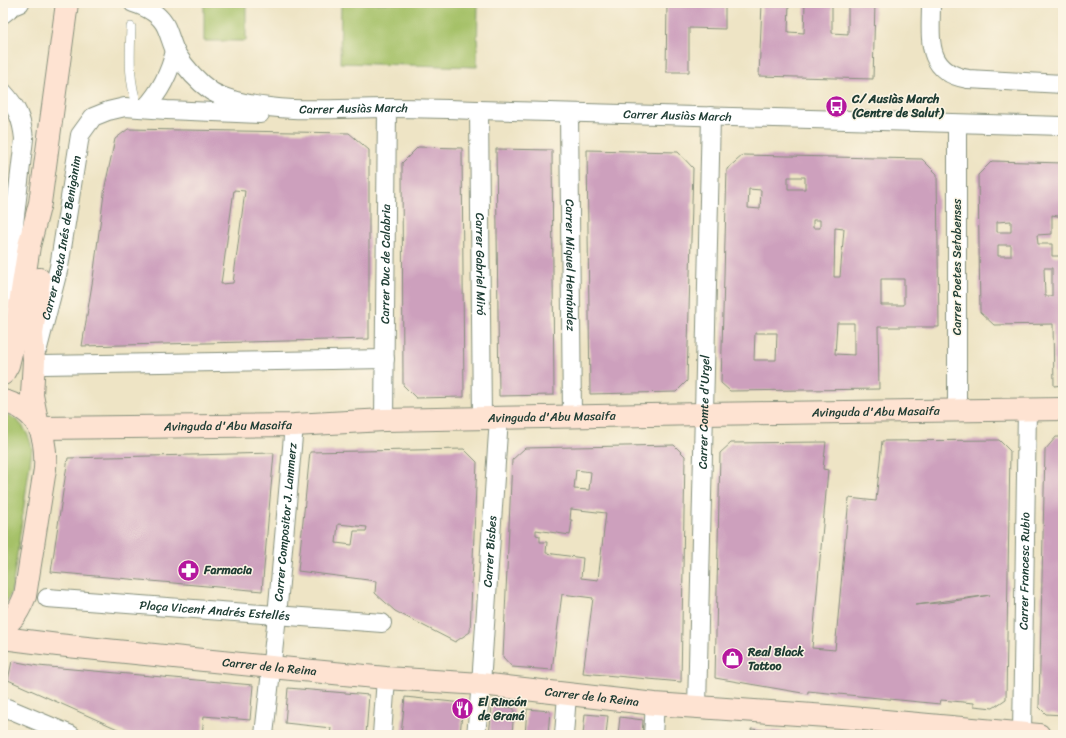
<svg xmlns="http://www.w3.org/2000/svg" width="1066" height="738" font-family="Sriracha,sans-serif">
<rect width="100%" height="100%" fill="#fcf5e5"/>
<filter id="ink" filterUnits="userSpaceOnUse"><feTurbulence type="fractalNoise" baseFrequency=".025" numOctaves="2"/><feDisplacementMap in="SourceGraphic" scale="8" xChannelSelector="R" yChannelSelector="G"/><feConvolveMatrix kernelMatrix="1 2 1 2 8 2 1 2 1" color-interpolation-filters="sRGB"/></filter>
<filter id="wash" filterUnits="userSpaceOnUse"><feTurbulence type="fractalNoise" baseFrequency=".012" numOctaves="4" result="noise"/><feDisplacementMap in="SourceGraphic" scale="16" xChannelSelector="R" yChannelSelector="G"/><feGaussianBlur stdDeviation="0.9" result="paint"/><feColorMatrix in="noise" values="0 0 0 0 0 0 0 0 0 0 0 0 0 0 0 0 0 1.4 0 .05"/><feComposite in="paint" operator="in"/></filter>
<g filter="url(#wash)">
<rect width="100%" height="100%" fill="#eee4c5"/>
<path fill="#a5c167" stroke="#627f4e" d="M204 3H246V41H204Z
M341 3H478L477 67 340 63Z
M3 413C20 418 29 432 32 449L13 583 11 594 3 608Z"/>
<g id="blocks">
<path fill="#cda0bd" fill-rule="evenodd" d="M667 3H725V29L689 28V72H666Z
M762 3H789L788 32 804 33 805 3H832V33L848 34V3H875L873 79 759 76Z
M128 129 349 133 369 150V339L82 346 93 278 105 186 115 139ZM234 190 245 191 233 283 221 284Z
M418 147 462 148 464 397 416 398 403 385 402 163Z
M496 149 552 150 554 395 499 396Z
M587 150 678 152 693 168 687 381 676 392 590 394Z
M743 155 922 159 937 174 939 327H878L879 389 730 391 721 383 727 169ZM788 177H805V189H788ZM749 189 761 190 760 209 748 208ZM813 220H820V228H813ZM835 228 844 229 840 277H834ZM881 279H904V305H881ZM837 323H854V355L835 354ZM755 333H777L776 360H754Z
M992 161 1063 163V217L1052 215V234L1037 235 1038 244H1052V256H1063V385L1054 386 1053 324 994 325 980 312 978 175ZM1011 221V232H997V222ZM998 245H1011V256H998ZM1044 268H1052V296H1045Z
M1056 437H1063V715L1046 714 1039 707 1045 450Z
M999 440 1010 451 1006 699 993 708 974 706V703L941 700 940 704 808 691V694L715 678 720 453 731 443 826 442 823 469 828 470 812 648 835 650 849 498 876 501 882 441ZM990 595 949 602 915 605Z
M674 445 685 456 681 682 583 673 593 598 562 594 552 670 512 667 503 657 512 460 525 448ZM576 470 591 472 589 490 574 489ZM571 509 606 513 598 580 581 578 583 558 546 553 547 542H540V536L536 535V530L570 535 572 520H570Z
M464 449 477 462 470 632 455 642 395 611 375 593 376 581 298 571 310 452ZM338 524 367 527 366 531H354L352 545 336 543Z
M274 453 262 591 51 572 68 458Z
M12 661 38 666 253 685 250 720 204 716 202 735H131L8 680Z
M288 688 369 695 366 735H330L331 728 285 723Z
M405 697 463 703 460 735H437V734L424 732 423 735H401Z
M492 706 514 708 512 735H489Z
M527 709 550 711 548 735H525Z
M585 714 608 716 606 735H583Z
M620 717 643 720 642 735H618Z
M751 729 813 734V735H752Z"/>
</g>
</g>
<g filter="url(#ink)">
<use href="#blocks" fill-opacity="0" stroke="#86907c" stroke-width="1"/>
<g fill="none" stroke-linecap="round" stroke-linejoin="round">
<defs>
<path id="lane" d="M131 27C130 56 128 80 138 107"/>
<g id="street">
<path id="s1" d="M133 3C146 7 160 14 166 27 170 36 172 45 176 53 185 67 197 81 211 91 218 96 228 98 236 101 285 114 337 108 387 108 418 108 448 109 479 110L1063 126"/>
<path d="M931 3C931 37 924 72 968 79L1063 84"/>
<path d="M3 14 13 6 20 3"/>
<path d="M3 92C17 107 22 119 24 139L11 250 9 310 6 326"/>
<path d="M145 108C160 92 170 72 175 51"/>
<path id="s2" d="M479 110 482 418"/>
<path id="s3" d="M569 113 572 416"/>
<path d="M957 124V410"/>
<path id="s4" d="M38 348 59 267 80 135 93 117 108 111 125 107 167 110 260 114"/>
<path d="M44 365 385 359"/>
<path id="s5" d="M384 420 387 108"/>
<path id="s6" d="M47 598 382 623"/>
<path id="s7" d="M697 707 711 116"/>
<path d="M3 708H7L71 735"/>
<path id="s8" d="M1022 733 1027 409"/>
<path id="s9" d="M264 735 277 616 294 425"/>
<path d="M382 735 386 678"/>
<path id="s10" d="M476 735 481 684 499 418"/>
<path d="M564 735 567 695"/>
<path d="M653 735 655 704"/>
</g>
<g id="secondary">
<path d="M3 374 8 365 15 336 29 246 40 203 67 3"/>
<path d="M3 401C39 410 47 435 45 469L25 596C20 608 15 619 3 626"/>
<path d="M37 421 32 395 34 360 32 334 39 279"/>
<path id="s11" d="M40 428 294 425 384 420 704 414 1063 409"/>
<path id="s12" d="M3 638 58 645 271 667 386 678 481 684 655 704 841 717 1039 735"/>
</g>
</defs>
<use href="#lane" stroke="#86907c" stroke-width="10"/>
<use href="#street" stroke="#86907c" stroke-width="20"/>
<use href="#secondary" stroke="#86907c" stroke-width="24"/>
<use href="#lane" stroke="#fff" stroke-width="9"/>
<use href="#street" stroke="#fff" stroke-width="18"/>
<use href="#secondary" stroke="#fee3d2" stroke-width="22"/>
</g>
</g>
<defs>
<symbol id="bus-disc" viewBox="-11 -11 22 22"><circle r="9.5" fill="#b5179e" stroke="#fcf5e5"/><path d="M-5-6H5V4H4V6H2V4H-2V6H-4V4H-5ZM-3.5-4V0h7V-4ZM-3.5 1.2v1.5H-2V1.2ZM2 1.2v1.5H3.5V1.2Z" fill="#fff"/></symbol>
<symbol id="pharmacy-disc" viewBox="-11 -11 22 22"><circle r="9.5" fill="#b5179e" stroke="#fcf5e5"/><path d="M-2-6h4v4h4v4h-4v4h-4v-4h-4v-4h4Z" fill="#fff"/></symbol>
<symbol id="shop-disc" viewBox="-11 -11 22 22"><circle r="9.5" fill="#b5179e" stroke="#fcf5e5"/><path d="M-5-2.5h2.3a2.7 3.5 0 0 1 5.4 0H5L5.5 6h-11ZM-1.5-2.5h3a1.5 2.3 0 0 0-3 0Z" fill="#fff"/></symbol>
<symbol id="restaurant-disc" viewBox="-11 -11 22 22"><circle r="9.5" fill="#b5179e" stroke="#fcf5e5"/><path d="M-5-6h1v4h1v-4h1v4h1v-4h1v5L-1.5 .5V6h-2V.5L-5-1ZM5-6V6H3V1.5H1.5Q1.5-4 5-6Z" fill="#fff"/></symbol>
</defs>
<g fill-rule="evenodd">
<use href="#bus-disc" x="824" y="94" width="25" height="25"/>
<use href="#pharmacy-disc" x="176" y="558" width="25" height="25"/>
<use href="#shop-disc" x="720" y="646" width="25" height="25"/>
<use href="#restaurant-disc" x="450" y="696" width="25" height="25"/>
</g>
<g text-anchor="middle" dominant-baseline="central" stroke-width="3" stroke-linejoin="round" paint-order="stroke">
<g font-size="12" font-weight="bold" fill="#1f3d34" stroke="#fcf5e5" text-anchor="start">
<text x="852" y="99">C/ Ausiàs March<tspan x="852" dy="14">(Centre de Salut)</tspan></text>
<text x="204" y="570">Farmacia</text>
<text x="748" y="652">Real Black<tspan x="748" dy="14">Tattoo</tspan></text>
<text x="478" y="702">El Rincón<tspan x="478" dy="14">de Graná</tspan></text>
</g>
<g font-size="12" fill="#1f3d34" stroke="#fcf5e5">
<text stroke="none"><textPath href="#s1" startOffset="267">Carrer Ausiàs March</textPath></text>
<text stroke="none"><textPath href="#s1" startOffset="591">Carrer Ausiàs March</textPath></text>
<text stroke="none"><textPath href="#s4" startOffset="113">Carrer Beata Inés de Benigànim</textPath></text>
<text stroke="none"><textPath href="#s5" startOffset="156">Carrer Duc de Calabria</textPath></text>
<text stroke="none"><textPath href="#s2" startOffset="154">Carrer Gabriel Miró</textPath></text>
<text stroke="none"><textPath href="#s3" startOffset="152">Carrer Miquel Hernández</textPath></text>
<text transform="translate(957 267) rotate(-90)">Carrer Poetes Setabenses</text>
<text stroke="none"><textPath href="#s11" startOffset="836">Avinguda d'Abu Masaifa</textPath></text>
<text stroke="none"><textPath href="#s7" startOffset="295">Carrer Comte d'Urgel</textPath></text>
<text stroke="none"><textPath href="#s11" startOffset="512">Avinguda d'Abu Masaifa</textPath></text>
<text stroke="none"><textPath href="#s11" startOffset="188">Avinguda d'Abu Masaifa</textPath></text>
<text stroke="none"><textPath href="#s9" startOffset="214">Carrer Compositor J. Lammerz</textPath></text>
<text stroke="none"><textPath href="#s10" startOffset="184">Carrer Bisbes</textPath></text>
<text stroke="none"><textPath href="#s8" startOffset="162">Carrer Francesc Rubio</textPath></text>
<text stroke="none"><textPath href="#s6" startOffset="168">Plaça Vicent Andrés Estellés</textPath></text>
<text stroke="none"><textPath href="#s12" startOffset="268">Carrer de la Reina</textPath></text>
<text stroke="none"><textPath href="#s12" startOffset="592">Carrer de la Reina</textPath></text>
</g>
</g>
<rect width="1066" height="738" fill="none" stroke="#fcf5e5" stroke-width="16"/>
</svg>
